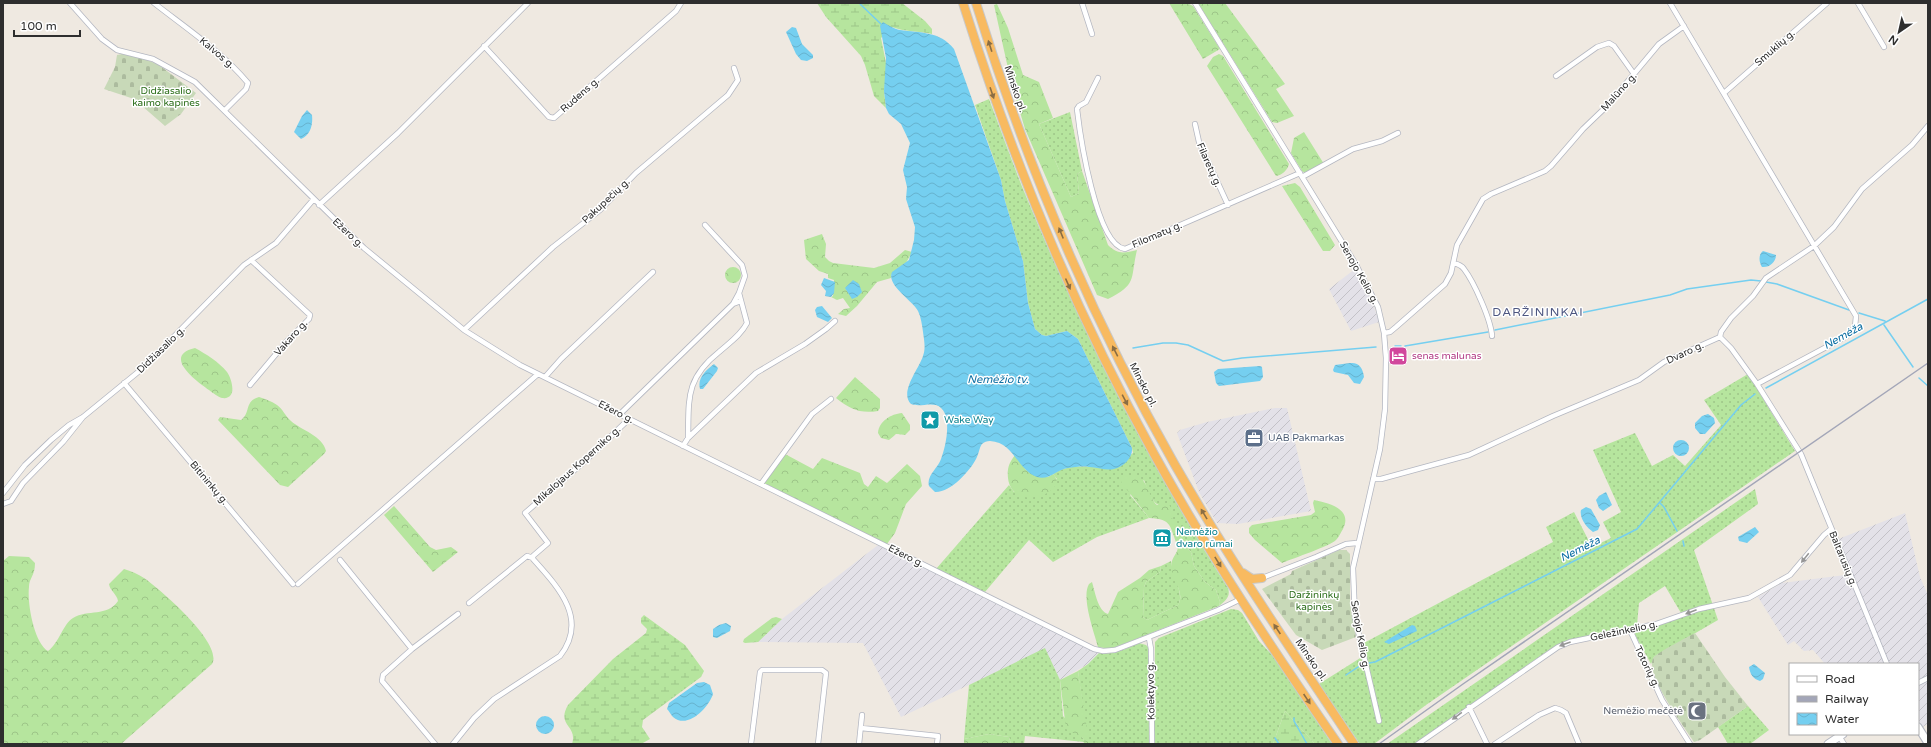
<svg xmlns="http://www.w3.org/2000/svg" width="1931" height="747" font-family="'Varela Round',sans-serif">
<defs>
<pattern id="industrial-furrows" width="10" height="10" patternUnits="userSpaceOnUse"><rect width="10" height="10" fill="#e3e1e8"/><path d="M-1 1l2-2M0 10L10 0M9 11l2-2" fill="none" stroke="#c3c1c7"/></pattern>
<pattern id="grass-dots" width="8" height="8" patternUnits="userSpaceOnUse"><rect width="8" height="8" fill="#b6e59e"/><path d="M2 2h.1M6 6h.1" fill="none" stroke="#9dc588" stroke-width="1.8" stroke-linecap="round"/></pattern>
<pattern id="forest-crowns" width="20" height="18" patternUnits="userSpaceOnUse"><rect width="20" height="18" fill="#b6e59e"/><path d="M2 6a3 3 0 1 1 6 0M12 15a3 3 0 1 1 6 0" fill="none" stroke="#9dc588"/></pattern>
<pattern id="wetland-marsh" width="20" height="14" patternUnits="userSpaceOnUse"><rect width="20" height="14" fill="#b6e59e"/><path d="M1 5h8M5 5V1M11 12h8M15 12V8" fill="none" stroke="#9dc588"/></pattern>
<pattern id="cemetery-stones" width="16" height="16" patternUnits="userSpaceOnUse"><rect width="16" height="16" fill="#c8d9b8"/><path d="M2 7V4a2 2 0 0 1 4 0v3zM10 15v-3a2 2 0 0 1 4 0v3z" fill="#acbb9e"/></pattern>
<pattern id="water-waves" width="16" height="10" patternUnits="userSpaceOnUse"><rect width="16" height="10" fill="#75cff0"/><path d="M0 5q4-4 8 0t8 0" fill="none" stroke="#66b2ce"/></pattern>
</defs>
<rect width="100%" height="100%" fill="#efe9e1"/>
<path fill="url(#industrial-furrows)" d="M1355 269 1373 304 1379 322 1351 331 1329 289Z
M1275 408H1287L1311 511 1238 524 1217 523 1199 492 1177 433 1180 430 1207 422Z
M1905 513 1920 577 1928 595V724L1921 728 1918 724V664H1825L1813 650 1804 651 1794 641 1788 645 1758 597 1782 583 1845 575 1833 541Z
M878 545 1087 648 1099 653 1088 664 1060 680 1045 649 901 717 863 643 758 642 782 619Z"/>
<path fill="url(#grass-dots)" d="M989 99C1002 133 1014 168 1028 201 1084 336 1150 465 1228 588 1231 597 1225 601 1219 606L1220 602 1216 590 1205 582 1194 566 1191 552 1184 545 1171 518 1172 511C1151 503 1152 501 1144 480L1130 495 1149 518 1097 537 1053 562 1029 540 985 592 936 569 1009 485 1014 492 1057 479 1053 474C1070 463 1091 467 1110 469L1133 453 1132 448 1078 339 1067 331 1046 336 1042 335 1035 329 1028 303 1023 261 1005 201 1001 180 975 105Z
M1070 112 1082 171 1077 174 1079 193 1071 197 1039 124Z
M1748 374 1795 451 1426 705 1374 744H1360L1319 684 1365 655 1362 644 1553 542 1546 527 1574 512 1592 547 1611 538 1603 522 1621 512 1593 450 1635 433 1652 466 1673 455 1685 466 1721 425 1704 400Z
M1755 489 1758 504 1694 550 1718 620 1654 657 1651 664 1634 633 1681 613 1665 586 1639 603 1637 625 1565 643 1549 650 1415 744H1387Z
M1171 561C1172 574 1185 595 1178 605L1147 620 1143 617 1144 587 1146 582 1160 572 1161 566Z
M1231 609 1238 610 1242 613 1259 641 1273 656 1332 744H1315L1285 711 1273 744H1154L1155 642 1159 638Z
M1139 643 1146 645 1149 648 1150 744H1088L1078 671 1088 664 1099 653C1114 655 1126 649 1139 643Z
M1045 648 1060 680 1063 716 1083 738 1084 742 1025 736 1024 744H1011L1009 737 989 734 964 739 969 685Z
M1748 706 1769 730 1750 744H1728L1718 727Z"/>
<path fill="url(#forest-crowns)" d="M1169 3H1187L1193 6 1220 49 1203 59Z
M1198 3H1225L1285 84 1276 89 1294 116 1277 123 1272 122Z
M997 4 1008 28 1023 75 1039 82 1053 118 1039 124 1071 197 1079 193 1077 174 1082 171 1108 245C1118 255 1124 253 1137 250 1130 279 1138 284 1108 299L1097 295 1025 129 1011 82 994 5Z
M1219 54 1223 56 1289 164C1287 171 1282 175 1276 176L1207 66 1213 57Z
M1304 132 1324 164 1305 173 1302 171 1291 153 1294 138Z
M1295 183 1300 187 1335 245 1330 251H1323L1282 186Z
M822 234 826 244 825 257 829 261 833 263 874 268 890 263 905 250 912 252 906 263 891 275V278L877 282 857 306 846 316 838 314 844 309 850 308 843 298 837 300 831 297 833 296 834 280 828 278V274L819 271 806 259 804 240Z
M725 275a8 8 0 1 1 16 0a8 8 0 1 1-16 0Z
M195 348C206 354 219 362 227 372 232 379 238 400 222 398 218 397 213 393 209 390 198 382 161 356 195 348Z
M855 377 880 399V408L878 411C860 414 850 409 836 398Z
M259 397C265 399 271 401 277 405 283 409 285 416 291 421 301 430 323 436 326 451L324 454 288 487 280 485 218 420 220 417 241 420C251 413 244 401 259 397Z
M902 413 910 425V430L905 435C891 434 900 432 889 440L881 438 878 433C879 421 891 414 902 413Z
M785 454 813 469 822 458 860 473 864 484 868 487 876 476 887 483 907 464 920 476 922 486 906 504 895 533 887 544 764 483Z
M1015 455 1026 470 1048 477 1053 474C1071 492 1012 514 1008 478 1007 468 1009 463 1015 455Z
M1136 476C1149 480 1148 497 1157 505L1169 504 1172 511V518L1184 545 1191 552 1194 566 1205 582 1216 590 1220 602 1219 606 1111 649 1098 647C1094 632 1081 597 1089 584L1092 582C1095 592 1098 611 1108 614L1118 592 1140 578 1149 570 1161 566 1160 572 1146 582 1144 587 1143 617 1147 620 1178 605C1185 594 1174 582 1172 571 1169 558 1177 556 1178 547 1169 526 1173 519 1149 518L1121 482 1123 477Z
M1314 500C1329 503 1353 509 1343 529 1341 532 1339 537 1336 540 1330 546 1294 558 1282 563L1255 540 1249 533V528L1252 525 1311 515 1315 512 1313 503Z
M394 506 430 547 436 550 451 547 458 552 433 572 384 515Z
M9 556 29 557 35 563C35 576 29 578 29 587 27 603 34 643 48 651 59 643 63 624 73 618 88 609 107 617 118 601 117 594 110 591 109 584L124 569C131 571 138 574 144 578 160 589 224 644 212 664L121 744H3V561Z
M776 617 782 619 758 642 745 643 743 642 744 639 772 618Z
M1078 671 1089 742 1088 744H1084L1083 738 1066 729 1060 680Z
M989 734 1009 737 1011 744H964V739Z"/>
<path fill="url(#wetland-marsh)" d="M817 3H902L925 21 932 29V34C919 31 904 32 892 27L881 38 887 68 884 91 886 108 874 96 865 65 861 56 826 17Z
M644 615 685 645 704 671 701 677 643 720 642 727 650 739 641 744H572C578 725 556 726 568 705L613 659 646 633 647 629 641 623V618Z
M1285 711 1315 744H1273Z"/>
<path fill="url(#cemetery-stones)" d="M122 54 145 59 159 65 196 93 181 114 165 126 134 99 104 89 115 67 117 55Z
M1339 550H1346L1350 554V604L1356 637 1322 650 1296 635 1262 589 1291 574 1292 571Z
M1695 633 1725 677 1748 706 1700 740 1694 742C1685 728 1642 671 1654 657 1660 651 1686 638 1695 633Z"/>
<path fill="url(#water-waves)" d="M883 22C888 25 894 29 900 30 920 33 940 31 954 49L1001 180 1005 201 1023 261 1028 303 1035 329 1042 335 1046 336 1067 331 1078 339 1132 448C1133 458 1123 467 1114 469 1106 471 1097 467 1089 467 1083 466 1075 467 1068 468 1057 469 1049 481 1037 477 1017 470 1014 442 990 441 987 441 984 442 982 444 979 448 979 454 976 459 970 471 950 493 935 492L929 486C926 476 938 468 941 459 946 446 954 411 936 405 928 403 919 407 911 404 899 392 919 369 923 356 926 348 924 340 923 332 922 325 921 317 918 311 912 300 886 285 892 272L909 260 914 240 915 227 906 199 907 187 903 170 910 143 901 124 889 114 886 108 884 91 886 58 880 26Z
M792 27 796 28 802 44 813 55V58L807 61 801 60 796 54 786 32Z
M307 110 312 115C313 124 311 135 301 139L294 132 302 116Z
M1763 251 1776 255C1776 262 1769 268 1762 267 1759 262 1758 255 1763 251Z
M824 278 835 282 834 293 831 297 825 296 826 291 821 285Z
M853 280 859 284 862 292 857 297 852 299 845 288Z
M822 306 832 318 828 322 817 317 815 310 817 307Z
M1350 363C1359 362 1363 368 1364 377L1360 384 1354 383 1348 375 1334 372 1333 370 1335 365Z
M714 364 718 368 717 371 703 389H700C697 378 706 370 714 364Z
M1260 366 1262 367 1263 377 1260 381 1219 386 1216 383 1214 372 1218 369Z
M1708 414 1714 418 1715 423 1705 434H1700L1695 428V423L1702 416Z
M1673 448a8 8 0 1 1 16 0a8 8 0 1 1-16 0Z
M1606 492 1612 505 1603 511 1599 508 1596 500 1599 496Z
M1586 507 1591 509 1600 525 1598 530 1593 532C1587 528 1579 518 1581 510Z
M1755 527 1759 532 1747 543 1739 541 1738 537Z
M726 623 731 626 730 631 717 638 713 637V629L719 625Z
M1412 625 1415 626 1417 631 1389 644 1384 642Z
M1754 664 1765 673 1763 679 1760 681C1753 679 1750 674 1749 667Z
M704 682 710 685 713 694C709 707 688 730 673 717 671 715 669 711 667 709L669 703 697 683Z
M536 725a9 9 0 1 1 18 0a9 9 0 1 1-18 0Z"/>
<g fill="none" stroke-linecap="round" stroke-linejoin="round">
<path stroke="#75cff0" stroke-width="1.5" d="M859 3 881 24
M1766 282 1777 284 1849 310
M1859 313 1885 321
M1884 325 1913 367
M1495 330 1670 295 1687 289 1751 280 1761 281
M1395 346H1401
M1405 346 1488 332
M1133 348 1163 343H1176L1188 345 1223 361 1242 358 1376 347
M1919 378 1928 386
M1766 388 1928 299
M1660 503 1664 507 1677 531
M1683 541 1684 546
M1369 663 1375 662 1637 529 1741 405 1755 394
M1346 675 1361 665
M1294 718V721L1307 744
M1275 738 1279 744"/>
<defs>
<path id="minor" d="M70 3 102 39 117 50 153 59 195 82 364 248 464 330 520 365 1094 649 1103 651 1115 650 1218 610 1241 599
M154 3C186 28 222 52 248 83L246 89 225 110
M1082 3 1092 34
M1195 3 1355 263 1378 307 1384 333 1386 358 1385 409 1380 449 1353 568 1355 618 1379 721
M1670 3 1856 316 1855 327 1847 336 1757 384
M1858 3 1884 47
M484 46 549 117 554 118 676 11 681 3
M1556 76 1597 47 1609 43 1614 46 1634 74
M1098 78 1086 102 1079 106 1077 109C1080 135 1096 245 1125 249L1300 173
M1724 93 1827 3
M1195 124 1199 142 1228 205
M1302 177 1353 149 1382 141 1398 133
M319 205 398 133 528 3
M1453 263C1458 264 1462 266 1464 269 1474 282 1491 320 1492 336
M739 293 733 304 741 301
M464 330 553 247 600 210 636 173 728 95 738 80 734 68
M1384 333 1390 332 1396 327 1445 284 1451 273 1457 245 1483 199 1491 194 1545 171 1551 166 1583 129 1608 105 1659 44 1684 26
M1720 337 1731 348 1757 384 1801 454 1887 664
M1720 337 1721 332 1731 318 1753 296 1766 278 1814 246 1834 227 1862 189 1912 145 1928 126
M545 377 561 359 653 272
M124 383 293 584
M250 385 287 341 309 319 310 315 251 260
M620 414 733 304
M688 438C689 399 685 379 719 352 729 343 741 335 747 323L739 293 745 276 742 265 705 225
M683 446 688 438 756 373 805 344 826 329 835 321
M1373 479H1381L1469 455 1553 416 1639 380 1664 362 1720 337
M761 484 812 414 831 399
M3 493 25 465 51 440 69 425 83 417 143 368 244 265 276 243 313 200
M3 504 11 501 23 483 63 442 83 417
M340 560 412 649
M1262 578 1316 557 1346 544 1357 543
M298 584 538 374
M469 603 527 556 533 558
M1630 630 1662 700 1690 744
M1149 638 1151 649 1152 744
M1918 683 1928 678
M1469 707 1487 744
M861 728 938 736 937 744
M1839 736 1844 744
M435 744 382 681 383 675 412 649 458 614
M453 744 474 718 494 699 560 656C589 619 558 587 533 559V556L548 543 525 513 585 461 629 419
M751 744 760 672 762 670H822L826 673 818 744
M859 744 862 715
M1418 744 1558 647 1570 642 1656 624 1699 609 1749 598 1790 575 1824 535 1831 529
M1495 744 1539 715 1555 708 1561 710 1566 713 1579 744"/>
<path id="secondary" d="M1918 727 1928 743
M1828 744 1843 734"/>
<path id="trunk" d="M963 3C1012 159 1074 310 1154 454 1209 554 1273 650 1338 744
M976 3C1026 164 1092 319 1175 465 1230 561 1293 652 1354 744
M1243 573 1252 579 1262 578"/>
</defs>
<use href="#minor" stroke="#b4b7c1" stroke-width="6"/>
<use href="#secondary" stroke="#b4b7c1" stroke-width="9"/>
<use href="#trunk" stroke="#c9c9c9" stroke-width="10"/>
<use href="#minor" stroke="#fff" stroke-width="4.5"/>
<use href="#secondary" stroke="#fff" stroke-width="7"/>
<use href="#trunk" stroke="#f8ba60" stroke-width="8"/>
<path stroke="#a3a6b8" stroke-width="1.5" d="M1379 744 1463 684 1928 363"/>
</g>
<defs><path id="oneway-solid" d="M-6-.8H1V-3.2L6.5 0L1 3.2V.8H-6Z"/></defs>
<g fill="#896d44">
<use href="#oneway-solid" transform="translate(990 46) rotate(-108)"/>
<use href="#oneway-solid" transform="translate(992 93) rotate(71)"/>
<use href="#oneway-solid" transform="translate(1061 233) rotate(-112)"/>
<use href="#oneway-solid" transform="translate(1068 284) rotate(66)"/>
<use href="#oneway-solid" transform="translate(1115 351) rotate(-117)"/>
<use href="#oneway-solid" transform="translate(1125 400) rotate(62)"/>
<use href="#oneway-solid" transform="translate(1204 514) rotate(-121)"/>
<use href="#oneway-solid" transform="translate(1218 562) rotate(58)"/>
<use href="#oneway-solid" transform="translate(1277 629) rotate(-124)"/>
<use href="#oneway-solid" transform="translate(1307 699) rotate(56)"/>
</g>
<g fill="#969696">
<use href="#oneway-solid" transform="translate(1805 558) rotate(129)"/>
<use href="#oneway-solid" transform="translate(1691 612) rotate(159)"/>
<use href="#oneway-solid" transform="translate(1565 644) rotate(160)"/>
<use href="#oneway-solid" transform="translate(1457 716) rotate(144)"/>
</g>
<defs>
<symbol id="hotel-square" viewBox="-11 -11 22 22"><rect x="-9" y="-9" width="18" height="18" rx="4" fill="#d1479c" stroke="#fff"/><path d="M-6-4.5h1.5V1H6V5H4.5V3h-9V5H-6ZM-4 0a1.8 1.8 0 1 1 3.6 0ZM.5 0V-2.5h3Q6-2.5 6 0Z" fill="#fff"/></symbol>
<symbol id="sight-square" viewBox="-11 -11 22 22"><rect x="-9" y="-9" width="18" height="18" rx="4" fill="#0f9aa8" stroke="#fff"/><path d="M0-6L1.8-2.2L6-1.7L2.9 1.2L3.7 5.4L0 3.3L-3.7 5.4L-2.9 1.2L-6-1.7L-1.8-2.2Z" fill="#fff"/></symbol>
<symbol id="office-square" viewBox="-11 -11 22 22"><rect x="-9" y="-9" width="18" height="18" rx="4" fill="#5c6f8a" stroke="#fff"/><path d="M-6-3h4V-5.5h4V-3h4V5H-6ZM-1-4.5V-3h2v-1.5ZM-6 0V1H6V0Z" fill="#fff"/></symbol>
<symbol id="museum-square" viewBox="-11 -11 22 22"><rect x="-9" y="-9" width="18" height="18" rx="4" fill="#0f9aa8" stroke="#fff"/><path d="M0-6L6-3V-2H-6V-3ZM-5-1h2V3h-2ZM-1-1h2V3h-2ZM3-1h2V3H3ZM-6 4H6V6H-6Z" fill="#fff"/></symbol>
<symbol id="mosque-square" viewBox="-11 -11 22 22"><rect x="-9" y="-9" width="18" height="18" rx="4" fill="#6b7280" stroke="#fff"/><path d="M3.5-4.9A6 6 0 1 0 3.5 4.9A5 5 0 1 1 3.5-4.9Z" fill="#fff"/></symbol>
</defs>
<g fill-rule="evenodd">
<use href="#hotel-square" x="1387" y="345" width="22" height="22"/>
<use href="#sight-square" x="919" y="409" width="22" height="22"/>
<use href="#office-square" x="1243" y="427" width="22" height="22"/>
<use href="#museum-square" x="1151" y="527" width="22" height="22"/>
<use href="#mosque-square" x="1686" y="700" width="22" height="22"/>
</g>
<g text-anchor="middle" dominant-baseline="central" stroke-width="3" stroke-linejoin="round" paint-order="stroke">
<g font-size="10" fill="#2e2e2e" stroke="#fff">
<text transform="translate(1775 48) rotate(-41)">Smuklių g.</text>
<text transform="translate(217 53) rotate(40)">Kalvos g.</text>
<text transform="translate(1015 89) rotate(71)">Minsko pl.</text>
<text transform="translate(1619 92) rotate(-48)">Malūno g.</text>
<text transform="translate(580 95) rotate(-41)">Rudens g.</text>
<text transform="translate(1209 165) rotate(66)">Filaretų g.</text>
<text transform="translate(606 201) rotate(-43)">Pakupečių g.</text>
<text transform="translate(348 233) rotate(43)">Ežero g.</text>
<text transform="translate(1157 235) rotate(-23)">Filomatų g.</text>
<text transform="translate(1359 273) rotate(61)">Senojo Kelio g.</text>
<text transform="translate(291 338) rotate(-48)">Vakaro g.</text>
<text transform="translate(161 350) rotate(-44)">Didžiasalio g.</text>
<text transform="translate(1685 353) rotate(-25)">Dvaro g.</text>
<text transform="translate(1143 385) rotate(63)">Minsko pl.</text>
<text transform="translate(616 412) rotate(27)">Ežero g.</text>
<text transform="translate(577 466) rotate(-42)">Mikalojaus Koperniko g.</text>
<text transform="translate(209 483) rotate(50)">Bitininkų g.</text>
<text transform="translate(906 556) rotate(27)">Ežero g.</text>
<text transform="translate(1843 559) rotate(68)">Baltarusių g.</text>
<text transform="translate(1624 631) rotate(-12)">Geležinkelio g.</text>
<text transform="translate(1360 635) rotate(80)">Senojo Kelio g.</text>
<text transform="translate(1311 660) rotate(56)">Minsko pl.</text>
<text transform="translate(1647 667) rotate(64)">Totorių g.</text>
<text transform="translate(1151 691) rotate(-91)">Kolektyvo g.</text>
</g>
<g font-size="10" fill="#2c6e1b" stroke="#fff">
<text x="166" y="91">Didžiasalio<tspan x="166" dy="12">kaimo kapinės</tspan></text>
<text x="1314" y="595">Daržininkų<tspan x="1314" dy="12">kapinės</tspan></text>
</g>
<g font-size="10" fill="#b23c85" stroke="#fff" text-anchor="start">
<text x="1412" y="356">senas malunas</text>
</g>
<g font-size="10" fill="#0d838f" stroke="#fff" text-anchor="start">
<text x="944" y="420">Wake Way</text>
<text x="1176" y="532">Nemėžio<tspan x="1176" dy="12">dvaro rūmai</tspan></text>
</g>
<g font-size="10" fill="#4e5e75" stroke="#fff" text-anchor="start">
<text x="1268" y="438">UAB Pakmarkas</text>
</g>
<g font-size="10" fill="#5b616d" stroke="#fff" text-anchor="end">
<text x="1683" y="711">Nemėžio mečėtė</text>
</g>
<g font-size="11" font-style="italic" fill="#0d6fa3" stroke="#fff">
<text transform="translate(1843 336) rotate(-29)">Nemėža</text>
<text x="998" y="379">Nemėžio tv.</text>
<text transform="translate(1580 549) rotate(-27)">Nemėža</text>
</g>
<g font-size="12" letter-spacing="1" fill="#4d5680" stroke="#fff">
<text x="1538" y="312">DARŽININKAI</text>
</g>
</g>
<rect width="1931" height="747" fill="none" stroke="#2e2e2e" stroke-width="8"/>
<rect x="1789" y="663" width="130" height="72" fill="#ffffff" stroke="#ababab"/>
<rect x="1797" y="676" width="20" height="6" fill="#ffffff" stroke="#ababab"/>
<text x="1825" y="683" font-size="12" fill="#2e2e2e">Road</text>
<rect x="1797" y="696" width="20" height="6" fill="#a3a6b8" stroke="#ababab"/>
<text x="1825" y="703" font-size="12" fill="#2e2e2e">Railway</text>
<rect x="1797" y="713" width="20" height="12" fill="url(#water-waves)" stroke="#ababab"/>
<text x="1825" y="723" font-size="12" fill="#2e2e2e">Water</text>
<g transform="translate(1899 32) rotate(214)" stroke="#ffffff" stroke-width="3" paint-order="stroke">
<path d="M0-3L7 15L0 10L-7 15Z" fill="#2e2e2e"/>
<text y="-6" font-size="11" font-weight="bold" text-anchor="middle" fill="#2e2e2e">N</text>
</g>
<path d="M14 30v6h66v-6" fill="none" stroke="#2e2e2e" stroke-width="2"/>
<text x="20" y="30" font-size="12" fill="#2e2e2e" stroke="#ffffff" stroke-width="3" paint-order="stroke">100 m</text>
</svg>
